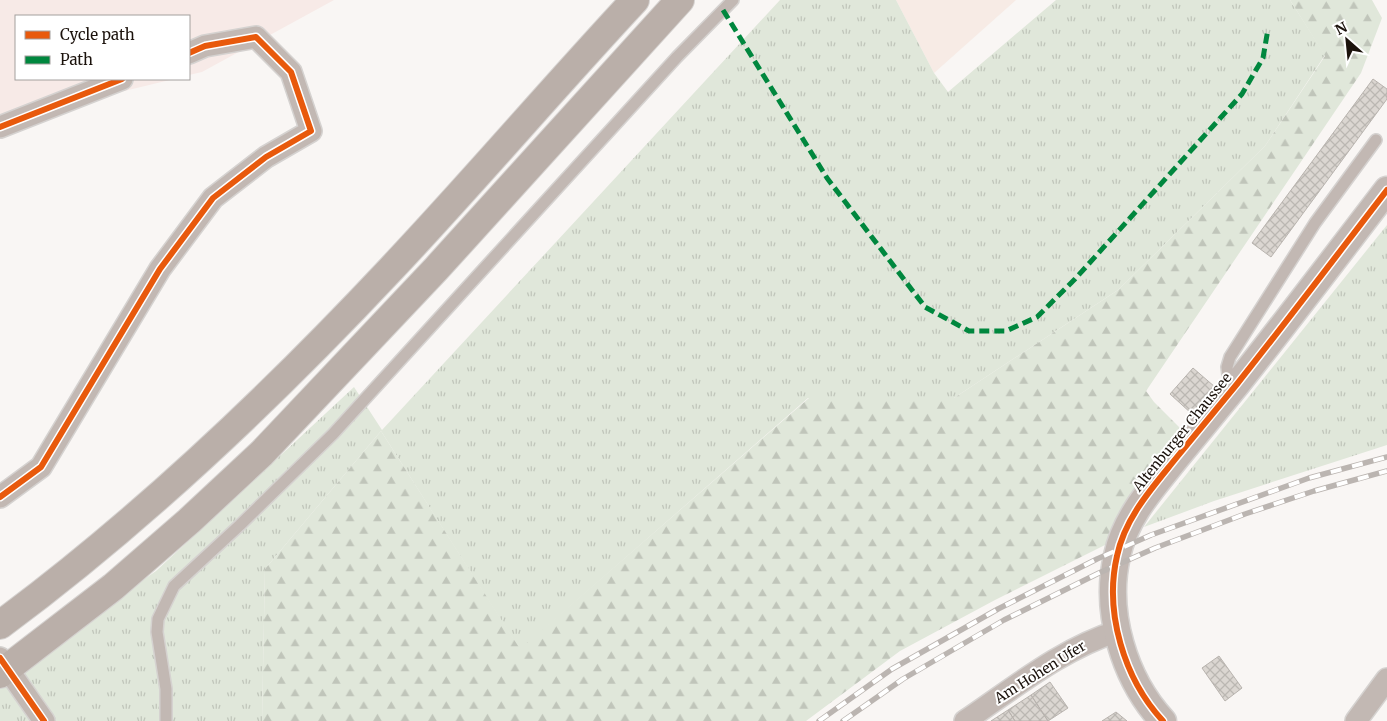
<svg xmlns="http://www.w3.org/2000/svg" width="1387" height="721" font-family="Merriweather,serif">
<defs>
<pattern id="grass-tufts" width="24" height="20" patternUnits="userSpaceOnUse" patternTransform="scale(1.25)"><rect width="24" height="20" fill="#e0e7da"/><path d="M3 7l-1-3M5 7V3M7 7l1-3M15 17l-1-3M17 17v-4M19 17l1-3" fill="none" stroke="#c0c5ba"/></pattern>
<pattern id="forest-firs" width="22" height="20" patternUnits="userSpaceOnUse" patternTransform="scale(1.25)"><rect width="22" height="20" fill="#e0e7da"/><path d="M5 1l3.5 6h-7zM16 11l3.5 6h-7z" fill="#c0c5ba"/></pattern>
<pattern id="building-cross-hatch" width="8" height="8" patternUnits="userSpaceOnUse" patternTransform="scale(1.25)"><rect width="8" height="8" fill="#dbd6d1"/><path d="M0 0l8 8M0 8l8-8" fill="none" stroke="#bbb7b2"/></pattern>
</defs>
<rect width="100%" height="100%" fill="#f9f6f4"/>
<path fill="#f7ebe5" d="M896 0H1016L934 73Z"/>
<path fill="#f7eae7" d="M0 0H334L202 72 189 75V16H16V79H174L0 121Z"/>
<path fill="url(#grass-tufts)" d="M780 0H896L934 73 948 92 1056 0H1290L1325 55 1265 146 1118 290 954 398H808L520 650 381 431 265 569 262 721H0V688L104 607 156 571 354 387 382 430Z
M1387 225V445L1214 501 1144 527Z"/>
<path fill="url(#forest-firs)" d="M1290 0H1372L1382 18 1361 73 1146 391 1154 402 1181 429 1129 496 1105 545 995 600 900 651 806 721H262L265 569 381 431 520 649 809 398H954L1118 290 1265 146 1325 56Z"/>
<path fill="url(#building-cross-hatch)" stroke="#b8b3ae" d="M1373 79 1387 89V99L1271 257 1252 243Z
M1193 368 1215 387 1192 414 1170 394Z
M1219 656 1242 688 1225 701 1202 668Z
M1050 682 1068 708 1048 721 1031 695Z
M1031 695 1048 721H1015L1008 710Z
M1008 710 1015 721H991Z
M1116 712 1127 721H1102Z"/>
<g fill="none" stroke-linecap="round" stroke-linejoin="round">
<defs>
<path id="service" d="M1238 383 1228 375 1227 367 1230 357 1315 223 1376 140
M166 721V689L157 632 158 619 174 586 240 525 333 434 677 57 733 0"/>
<path id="minor" d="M0 127 122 79
M0 497 41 467 160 269 213 198 266 157 311 131 291 72 256 37 205 46 189 53
M0 658 44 721
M965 721C1014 688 1061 649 1118 631
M1356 721 1387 679"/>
<path id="tertiary" d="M1163 721C1124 679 1104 612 1117 556 1125 517 1153 487 1177 457 1197 433 1217 408 1237 384 1288 320 1337 255 1387 190"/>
<path id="primary" d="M0 625C142 520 270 398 391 269 474 181 552 89 635 0
M0 674 113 587 189 521 262 453 436 269 680 0"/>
</defs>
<use href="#service" stroke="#d5d2d0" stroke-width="14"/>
<use href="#minor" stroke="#d5d2d0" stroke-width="24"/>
<use href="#tertiary" stroke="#d5d2d0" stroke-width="29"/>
<use href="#primary" stroke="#d5d2d0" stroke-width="30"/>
<use href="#service" stroke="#c2b8b3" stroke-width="11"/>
<use href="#minor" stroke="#c2b8b3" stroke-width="21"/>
<use href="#tertiary" stroke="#c2b8b3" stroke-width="26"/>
<use href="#primary" stroke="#baafa9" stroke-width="28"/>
<defs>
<path id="rail" d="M819 721 892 669 998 609 1097 559 1151 535 1309 478 1387 457
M843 721 903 679 1004 620 1099 573 1155 548 1245 514 1314 491 1387 471"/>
</defs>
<use href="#rail" stroke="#bbb5b1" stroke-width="5.5"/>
<use href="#rail" stroke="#fff" stroke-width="4" stroke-dasharray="11" stroke-linecap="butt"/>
<path stroke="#00873e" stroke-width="5" stroke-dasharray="10 5" stroke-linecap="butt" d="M723 10 827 178 925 307 969 331H1006L1037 317 1075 279 1242 94 1263 58 1268 29"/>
<defs>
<path id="cycleway" d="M0 127 122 79
M0 497 41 467 160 269 213 198 266 157 311 131 291 72 256 37 205 46 189 53
M0 658 44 721
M1163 721C1124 679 1104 612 1117 556 1125 517 1153 487 1177 457 1197 433 1217 408 1237 384 1288 320 1337 255 1387 190"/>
</defs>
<use href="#cycleway" stroke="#fff" stroke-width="9"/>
<use href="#cycleway" stroke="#e8590c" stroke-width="6"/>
</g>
<g text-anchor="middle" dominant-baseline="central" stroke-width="4" stroke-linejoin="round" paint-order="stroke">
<g font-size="14" fill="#1b120c" stroke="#fff">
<text transform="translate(1182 432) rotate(-51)">Altenburger Chaussee</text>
<text transform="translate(1040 672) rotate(-32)">Am Hohen Ufer</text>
</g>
</g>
<rect x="15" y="15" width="175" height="65" fill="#ffffff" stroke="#a4a09e"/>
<rect x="25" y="31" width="25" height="8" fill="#e8590c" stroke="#a4a09e"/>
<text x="60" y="40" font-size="15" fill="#1b120c">Cycle path</text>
<rect x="25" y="56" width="25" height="8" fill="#00873e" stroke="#a4a09e"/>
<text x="60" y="65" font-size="15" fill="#1b120c">Path</text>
<g transform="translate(1347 40) rotate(333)" stroke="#ffffff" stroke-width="4" paint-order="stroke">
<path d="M0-4L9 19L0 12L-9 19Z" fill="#1b120c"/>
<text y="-8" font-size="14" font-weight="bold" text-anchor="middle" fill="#1b120c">N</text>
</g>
</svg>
